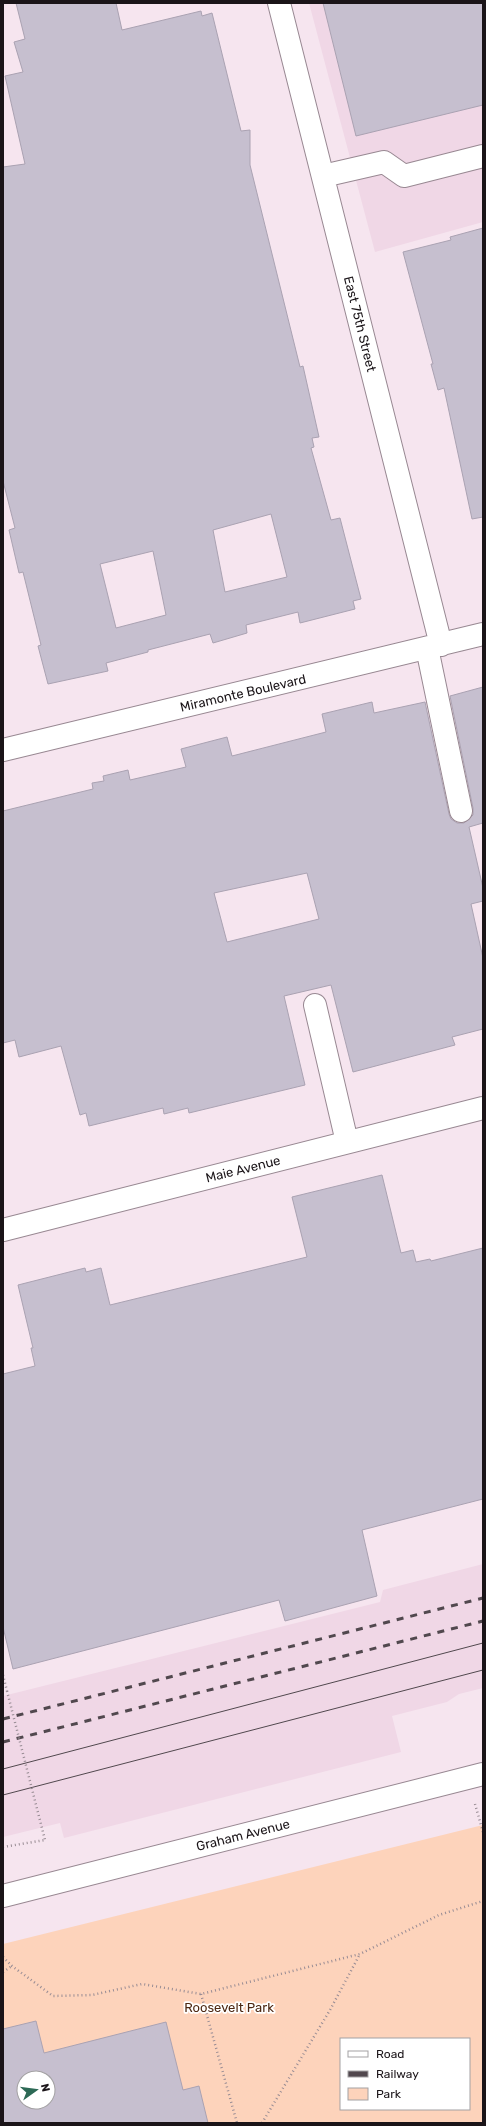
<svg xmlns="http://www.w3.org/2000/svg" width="486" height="2126" font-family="Rubik,sans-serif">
<rect width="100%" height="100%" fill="#f6e5ef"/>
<path fill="#f0d7e6" d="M309 3H483V222L375 252Z
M483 1564V1688L459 1694 447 1702 392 1716 401 1752 64 1838 60 1823 3 1837V1696L380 1602 383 1590Z"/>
<path fill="#fdd3bb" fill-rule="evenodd" d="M483 1825V2123H3V1944ZM341 2039H469V2109H341ZM24 2078H48V2102H24Z"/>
<path fill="#c6bfcf" stroke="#aaa2b2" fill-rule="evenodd" d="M16 3H116L122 30 201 11 202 16 212 13 241 131 250 130V165L300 367 303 366 319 437 312 438 314 447 311 448 331 520 340 518 361 599 353 601 355 609 300 623 298 612 246 625 247 633 213 643 210 634 148 650V652L106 663 108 671 48 684 38 646 41 645 23 572 19 573 9 530 15 528 3 481V167L25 164 5 76 23 72 14 42 25 39ZM271 514 287 577 225 592 213 530ZM153 551 166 615 116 628 100 564Z
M323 3H483V105L356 136Z
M483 228V517L472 519 444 388 438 390 431 364H433L403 252 451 240 450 237Z
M483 687V823L469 827 483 888V901L471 904 483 958V1029L452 1037 455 1045 353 1072 331 985 284 996 305 1085 189 1113 188 1108 164 1114 163 1108 89 1126 86 1113 80 1115 61 1046 19 1057 15 1040 3 1043V811L93 789 92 783 104 781 103 776 128 770 130 780 186 767 181 749 227 737 232 756 326 732 322 714 372 702 374 713 425 702 449 814 451 819 457 823H464L473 815V808L450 696ZM307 873 319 919 227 942 214 893Z
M382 1175 401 1253 413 1250 416 1262 430 1259 431 1261 483 1248V1499L362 1530 377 1596 285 1621 279 1600 13 1669 3 1627V1374L35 1366 31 1348H33L18 1285 85 1268 86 1272 101 1268 110 1305 307 1257 292 1197Z
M36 2021 44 2053 166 2022 183 2090 199 2086 208 2123H3V2029ZM24 2078H48V2102H24Z"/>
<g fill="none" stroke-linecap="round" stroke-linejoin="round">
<defs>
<path id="minor" d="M279 3 441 645
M323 176 384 162 404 176 483 156
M427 648 461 811
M3 750 483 634
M315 1005 347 1142
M3 1230 483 1108
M3 1896 483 1774"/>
</defs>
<use href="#minor" stroke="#988892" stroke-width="24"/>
<path stroke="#988c94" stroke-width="2.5" stroke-dasharray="1 3" stroke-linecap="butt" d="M3 1675 7 1691
M475 1804 483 1832
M3 1847 45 1840
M3 1957 12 1966 53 1996 92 1995 142 1984 201 1994 360 1954 439 1915 483 1901
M3 1972 12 1966
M201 1994 237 2123
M262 2123 330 2010 360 1954"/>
<use href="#minor" stroke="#fff" stroke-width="22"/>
<path stroke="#51484e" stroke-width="1" d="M3 1769 483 1643
M3 1795 483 1670"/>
<path stroke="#51484e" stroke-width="3" stroke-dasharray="7 7" stroke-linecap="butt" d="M3 1719 483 1598
M3 1742 483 1621"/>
<path stroke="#988c94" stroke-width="2.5" stroke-dasharray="1 3" stroke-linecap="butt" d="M7 1691 45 1840"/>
</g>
<g text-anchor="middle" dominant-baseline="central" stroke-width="3.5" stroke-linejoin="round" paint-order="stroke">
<g font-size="13" fill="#1a1418" stroke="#fff">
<text transform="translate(360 324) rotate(76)">East 75th Street</text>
<text transform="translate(243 693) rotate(-13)">Miramonte Boulevard</text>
<text transform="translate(243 1169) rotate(-14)">Maie Avenue</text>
<text transform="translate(243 1835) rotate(-14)">Graham Avenue</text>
</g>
<g font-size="13" fill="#4d2812" stroke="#fff">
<text x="229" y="2007">Roosevelt Park</text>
</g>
</g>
<rect width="486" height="2126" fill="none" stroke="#1a1418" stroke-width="8"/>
<rect x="340" y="2038" width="130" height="72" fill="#ffffff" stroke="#a3a1a3"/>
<rect x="348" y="2051" width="20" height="6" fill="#ffffff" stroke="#a3a1a3"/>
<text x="376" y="2058" font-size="12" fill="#1a1418">Road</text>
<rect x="348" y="2071" width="20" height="6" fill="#51484e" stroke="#a3a1a3"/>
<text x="376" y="2078" font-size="12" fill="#1a1418">Railway</text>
<rect x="348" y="2088" width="20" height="12" fill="#fdd3bb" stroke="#a3a1a3"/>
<text x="376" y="2098" font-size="12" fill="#1a1418">Park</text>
<g transform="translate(36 2090) rotate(76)"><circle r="19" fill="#ffffff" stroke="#a3a1a3"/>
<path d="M0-3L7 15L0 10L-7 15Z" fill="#2c6955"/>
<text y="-6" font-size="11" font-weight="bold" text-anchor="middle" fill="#1a1418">N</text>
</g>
</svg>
